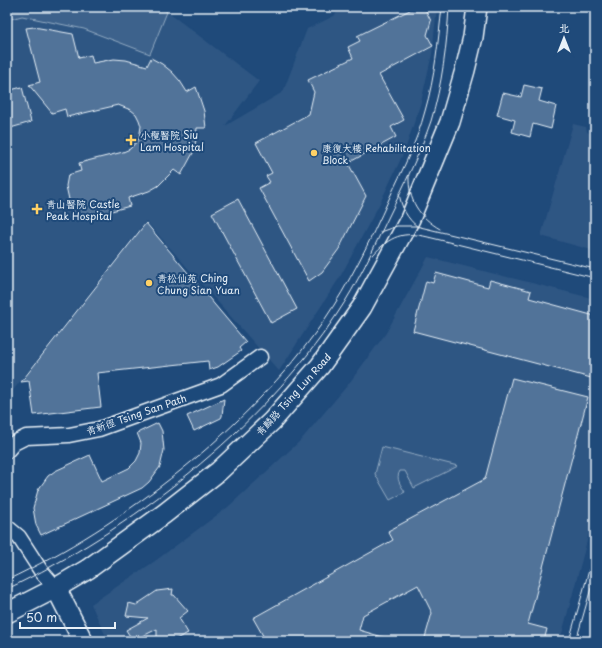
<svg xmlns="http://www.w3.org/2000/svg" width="602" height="648" font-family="'Playpen Sans','LXGW WenKai TC',sans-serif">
<rect width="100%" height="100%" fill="#1f4a7a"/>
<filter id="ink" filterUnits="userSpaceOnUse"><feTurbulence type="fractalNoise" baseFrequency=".025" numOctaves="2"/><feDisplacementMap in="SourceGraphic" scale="8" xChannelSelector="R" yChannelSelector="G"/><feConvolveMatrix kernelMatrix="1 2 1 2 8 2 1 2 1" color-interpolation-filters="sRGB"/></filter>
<g filter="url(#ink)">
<path fill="#2e5683" d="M7 7H161L259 81 225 126 283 92 307 29 334 16 342 7H437L432 54 421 102 405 150 379 205 340 277 279 371 146 221 7 398Z
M573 124 586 127 587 132 595 135V251L541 236Z
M428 257 595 299V511L560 641H108L91 604 155 561 228 507 300 441 347 386 386 333Z"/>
<path fill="#3c628c" stroke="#92aac2" d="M7 7H161L167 12 150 54 84 29 22 16 7 20Z
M382 447 458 466 414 488 405 471H400C395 479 401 485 405 492L390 500 375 474Z"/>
<path fill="#517399" stroke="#e8f1f8" d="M416 7H424L431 21 427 35 433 46 379 75 404 120 391 127 396 137 348 163 366 196 339 249 322 272 309 281 259 188 270 182 266 176 272 173 256 143 309 114 314 92 308 80 353 58 348 47 360 41 357 36Z
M34 27 73 34 79 58 91 55 93 63 114 59 126 60 147 66 151 58 162 64 172 72 180 81 187 92 196 87 204 111 206 128H197L196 140 193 153 181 175 174 170 158 186 149 191 128 198 130 206 93 216 92 213 78 216 72 209 70 204 66 186 68 175 81 171 79 163 123 152 130 149 139 139 141 126 139 120 136 114 131 110 118 105 67 117 65 109 52 113 29 85 40 82 26 28Z
M524 85 542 89 539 101 556 106 551 129 533 124 530 137 512 132 515 120 497 115 503 93 521 97Z
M22 87 31 122 7 129V91Z
M238 199 297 309 271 323 212 213Z
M146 223 246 342 239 348 241 351 218 367 209 370 208 361 97 373 101 407 34 415 29 381 21 382Z
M436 273 488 287 490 280 531 291 529 298 595 316V379L413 331 426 281 433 283Z
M512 378 588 397 528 624 547 629 544 641H424L432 613 418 585 363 615 359 630 386 638V641H266L253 618 393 540 388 531 485 479Z
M224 399 222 416 221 418 194 431 187 416Z
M158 423 162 431 164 450 160 467 149 482 142 488 41 535 36 525 33 508 38 490 48 476 55 471 90 455 102 481 129 468 136 461 140 453 141 443 137 433Z
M173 589 172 595H174L188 611 179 618 188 633 174 640 157 641V629L133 641 126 630 148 618 126 616 129 603 136 605 157 591Z"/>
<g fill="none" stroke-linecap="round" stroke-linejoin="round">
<defs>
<path id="street" d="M7 451 14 443 26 437 69 435 99 429 221 385 260 357
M7 527 19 537 41 571 56 588"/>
<path id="secondary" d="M56 588 83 641
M7 613 56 588 88 569 164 514 219 471 272 421 320 366 362 307 410 219 450 122 465 70 473 37 477 7"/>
</defs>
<use href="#street" stroke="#e8f1f8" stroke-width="17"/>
<use href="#secondary" stroke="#e8f1f8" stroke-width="22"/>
<use href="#street" stroke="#1f4a7a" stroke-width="14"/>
<use href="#secondary" stroke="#1f4a7a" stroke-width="19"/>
<path stroke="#e8f1f8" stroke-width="1" d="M409 176C408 200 419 217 440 229
M399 193C401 207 407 219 418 227
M380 232 397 226H416L595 269
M373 255C390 236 403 231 428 237L595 278
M7 580C123 526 250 427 323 322 349 284 370 241 389 199 402 170 417 142 425 111 435 77 438 42 442 7
M7 589C130 531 262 428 337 314 358 283 373 249 389 216 404 185 420 153 431 121 442 85 447 45 449 7
M569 641 595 549
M576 641 595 574"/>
</g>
</g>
<g fill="#ffd166" stroke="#1f4a7a" stroke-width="1.5">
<path d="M129 134h4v4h4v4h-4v4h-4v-4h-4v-4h4z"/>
<circle cx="314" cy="153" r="4"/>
<path d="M35 203h4v4h4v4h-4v4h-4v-4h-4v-4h4z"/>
<circle cx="149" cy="283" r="4"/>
</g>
<g text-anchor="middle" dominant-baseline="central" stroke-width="4" stroke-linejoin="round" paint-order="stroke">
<g font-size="10" fill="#e8f1f8" stroke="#1f4a7a" text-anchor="start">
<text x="140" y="134">小欖醫院 Siu<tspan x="140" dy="12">Lam Hospital</tspan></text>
<text x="322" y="147">康復大樓 Rehabilitation<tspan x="322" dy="12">Block</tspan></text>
<text x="46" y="203">青山醫院 Castle<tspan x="46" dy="12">Peak Hospital</tspan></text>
<text x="157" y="277">青松仙苑 Ching<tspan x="157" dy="12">Chung Sian Yuan</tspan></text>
</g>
<g font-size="10" fill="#e8f1f8" stroke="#1f4a7a">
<text transform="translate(293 394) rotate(-48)">青麟路 Tsing Lun Road</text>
<text transform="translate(136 414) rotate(-19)">青新徑 Tsing San Path</text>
</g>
</g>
<rect width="602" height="648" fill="none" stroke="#1f4a7a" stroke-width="24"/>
<rect x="12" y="12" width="578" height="624" fill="none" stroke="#e8f1f8" stroke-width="1.5" filter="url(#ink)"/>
<g transform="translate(564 38)" stroke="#1f4a7a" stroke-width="3" paint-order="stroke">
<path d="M0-3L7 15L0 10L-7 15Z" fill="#e8f1f8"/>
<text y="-6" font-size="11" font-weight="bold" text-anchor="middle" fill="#e8f1f8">北</text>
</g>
<path d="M20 622v6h95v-6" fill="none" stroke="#e8f1f8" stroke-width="2"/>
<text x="26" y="622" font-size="12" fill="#e8f1f8" stroke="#1f4a7a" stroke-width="3" paint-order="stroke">50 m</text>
</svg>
